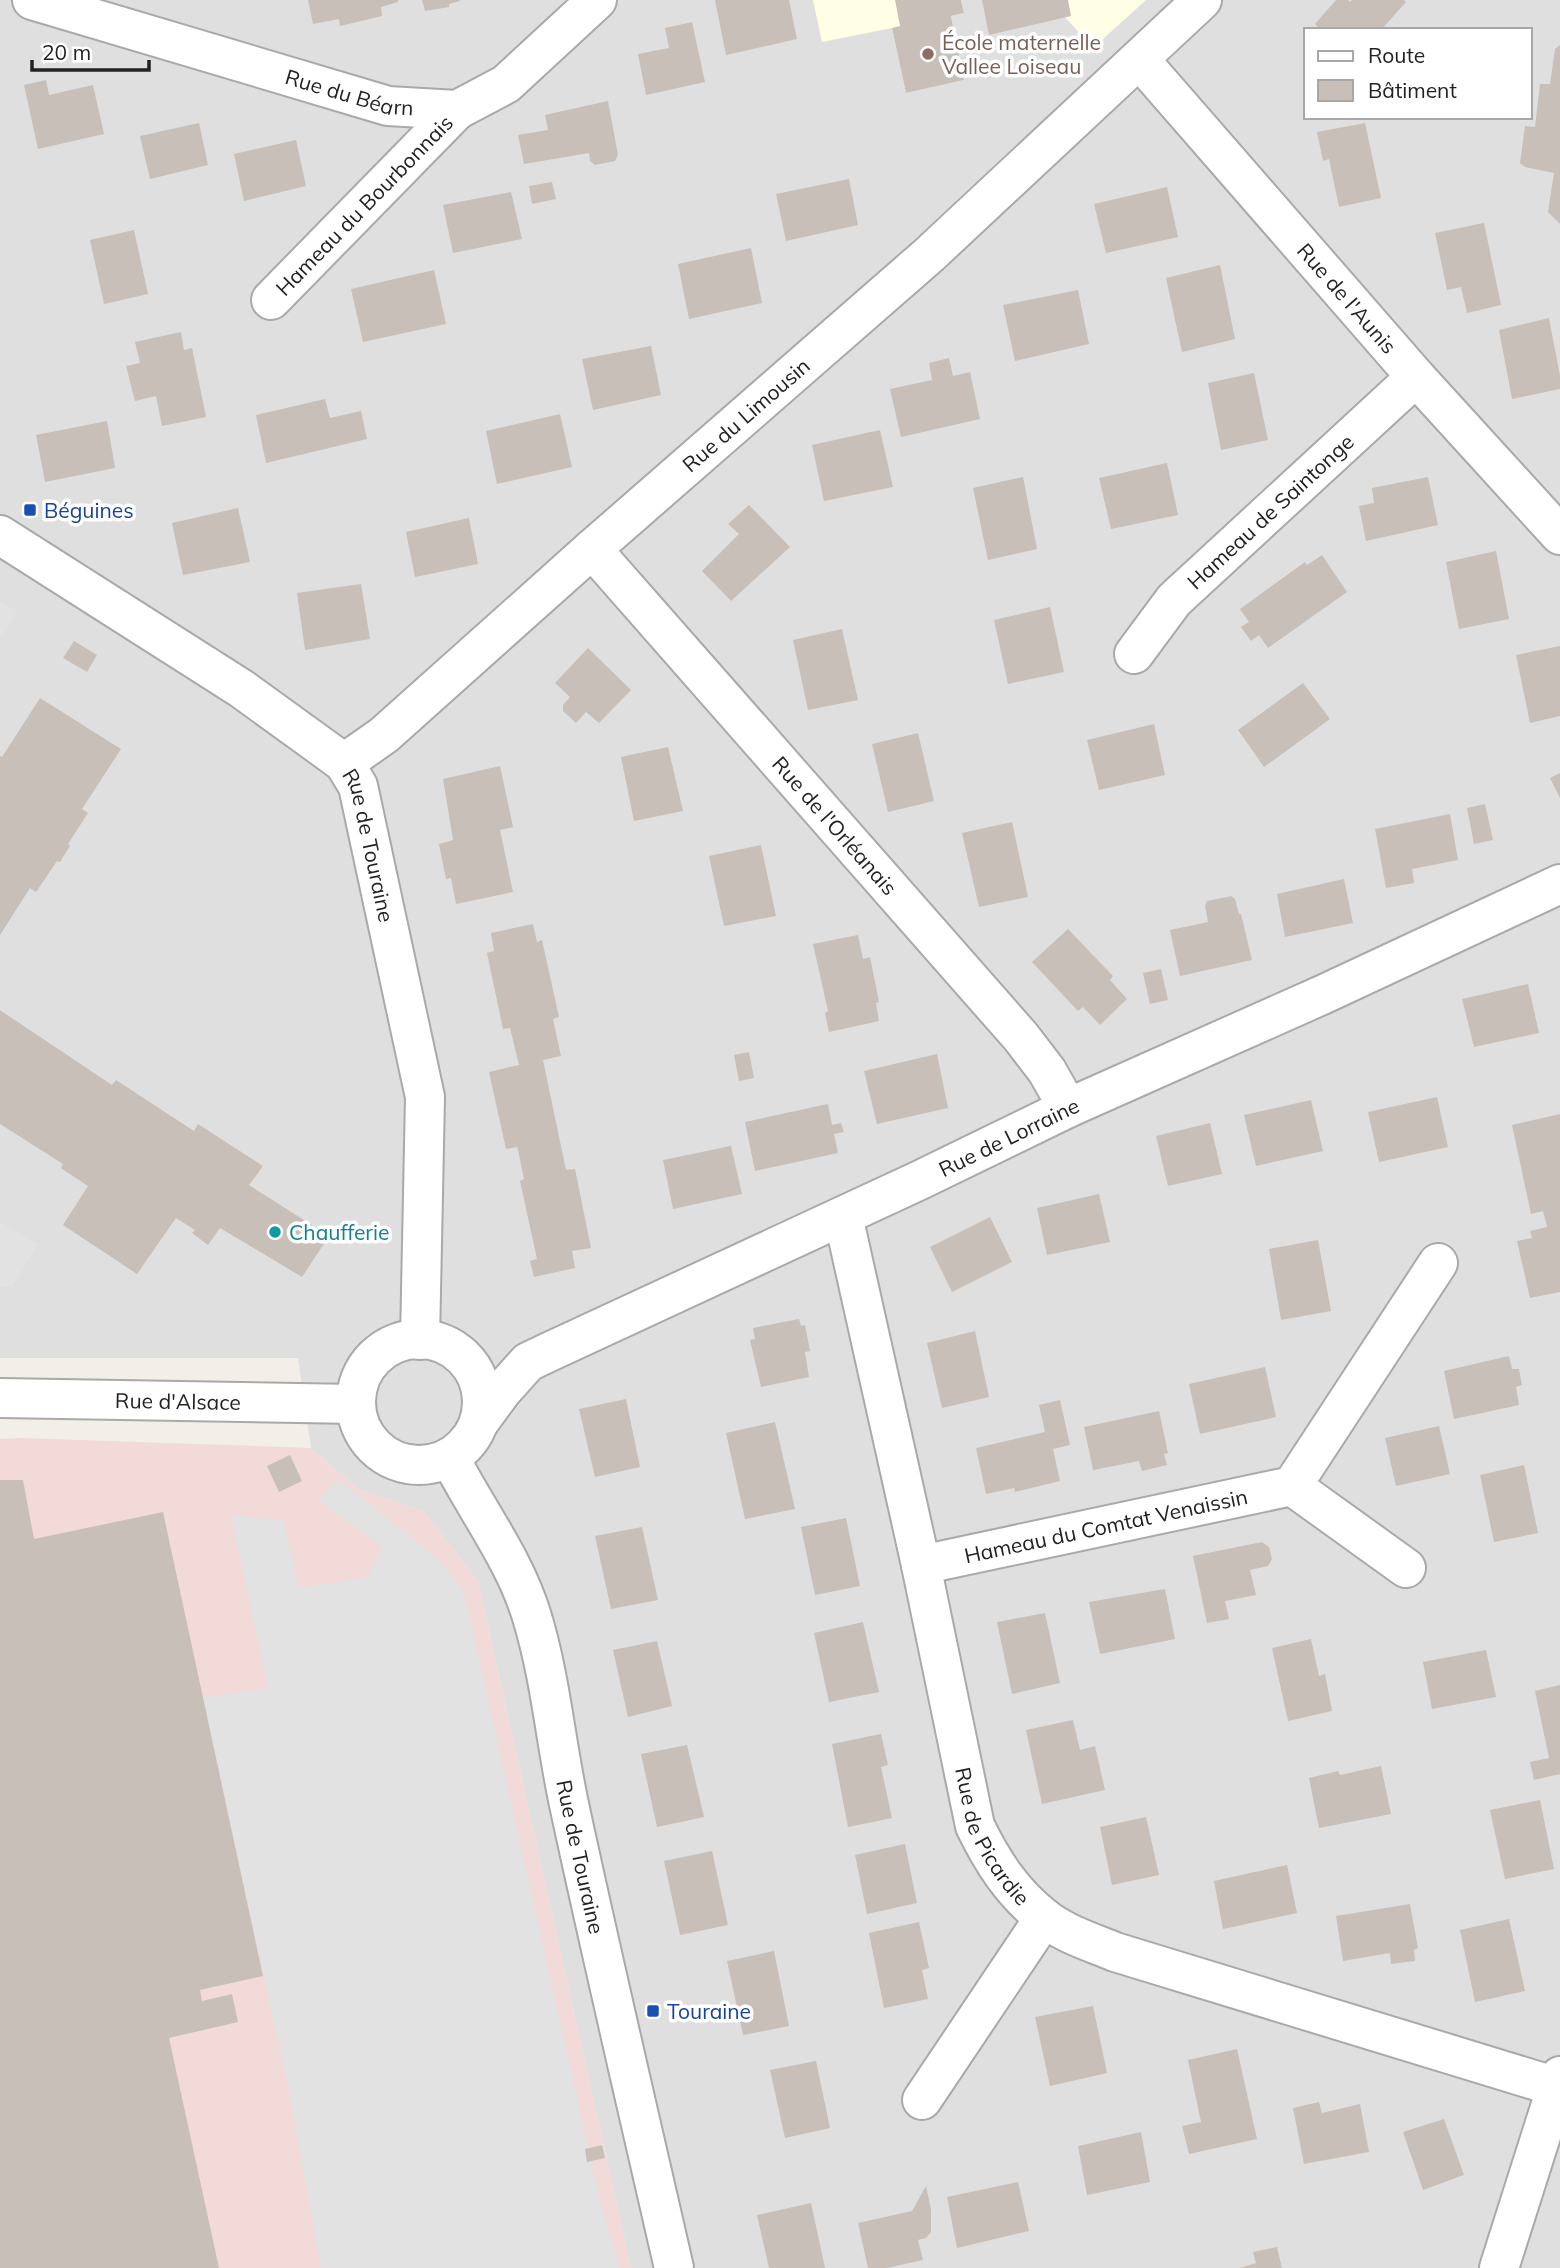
<svg xmlns="http://www.w3.org/2000/svg" width="1560" height="2268" font-family="Mulish,sans-serif">
<rect width="100%" height="100%" fill="#f2efe9"/>
<path fill="#e0dfdf" fill-rule="evenodd" d="M0 0H1560V2268H631L478 1581 424 1512 357 1488 311 1448 298 1358H0ZM1306 30H1530V117H1306Z"/>
<path fill="#f2dad9" d="M21 1438 311 1448 357 1488 424 1512 478 1581 631 2268H0V1439Z"/>
<path fill="#ffffe5" d="M813 0H961L964 13 951 16 964 80 906 93 892 28 822 42Z
M982 0H1146L1093 48 1065 17Z"/>
<path fill="#e2e2e2" d="M0 601 18 612 0 640Z
M0 1222 38 1244 12 1287H0Z
M338 1479 442 1562 464 1592 603 2214 620 2268H321L289 2091 203 1698 268 1688 231 1515 283 1520 299 1588 368 1577 382 1547 318 1500Z"/>
<path fill="#c7bfb8" d="M308 0H398V2L381 7 382 16 340 26 339 19 313 24Z
M422 0H459L460 1 449 4V7L425 11Z
M715 0H789L797 39 726 55Z
M895 0H961L964 13 951 16 964 80 906 93 892 28 900 26Z
M982 0H1068L1071 16 989 35Z
M1336 0H1348L1350 2 1352 0H1404L1406 2 1381 30H1321L1315 24Z
M692 22 705 82 646 95 638 54 669 48 665 28Z
M1560 45V224L1548 212 1554 173 1525 167 1520 163 1525 126 1535 127 1540 84H1550L1555 49Z
M46 80 49 95 93 85 104 134 38 149 24 85Z
M608 101 618 155 615 161 595 165 590 161 589 153 524 164 518 135 548 130 545 115Z
M199 123 208 165 150 179 140 136Z
M1365 123 1381 198 1339 207 1329 159 1323 161 1317 132Z
M296 140 306 186 244 201 234 154Z
M849 179 858 225 786 241 776 194Z
M552 182 556 199 532 204 529 186Z
M1167 187 1178 237 1106 253 1094 204Z
M511 192 522 239 453 253 443 205Z
M1484 223 1501 305 1467 313 1461 287 1447 290 1435 233Z
M134 230 148 294 104 304 90 240Z
M751 248 762 303 689 319 678 264Z
M1220 265 1235 339 1182 352 1166 278Z
M434 270 446 324 363 342 351 289Z
M1078 290 1089 344 1015 361 1003 305Z
M1549 318 1560 376V389L1512 399 1499 330Z
M181 332 184 350 192 348 206 417 162 426 156 396 135 401 126 366 140 363 135 342Z
M651 346 661 395 593 410 582 359Z
M949 358 953 376 970 372 980 419 901 437 890 389 932 380 929 363Z
M1254 373 1268 440 1221 450 1208 383Z
M325 399 330 418 361 411 367 439 266 463 256 415Z
M560 414 572 467 497 484 486 431Z
M107 421 115 468 45 482 36 435Z
M880 430 893 487 824 501 812 445Z
M1167 463 1178 515 1111 529 1099 478Z
M1023 477 1037 549 988 560 973 488Z
M1428 477 1438 525 1366 541 1359 506 1374 503 1372 488Z
M749 505 790 547 731 601 702 571 739 534 728 524Z
M238 508 250 562 183 575 172 523Z
M469 518 478 564 415 577 406 532Z
M1496 551 1509 619 1459 629 1446 562Z
M1322 555 1347 592 1268 648 1259 635 1251 641 1241 627 1249 622 1240 609 1305 562 1307 565Z
M361 584 370 639 305 650 297 593Z
M1050 607 1064 672 1008 684 994 620Z
M842 629 858 700 808 710 793 640Z
M74 641 97 655 87 672 63 658Z
M1560 646V716L1530 723 1516 655Z
M588 648 631 690 599 723 586 712 576 723 563 711V705L570 697 555 683Z
M1303 683 1330 719 1264 767 1238 730Z
M40 698 121 749 82 809 88 813 68 844 70 846 60 862 57 861 36 892 30 888 0 935V756L2 757Z
M1154 724 1165 775 1099 790 1087 740Z
M918 733 934 801 888 812 872 744Z
M668 747 683 811 634 821 621 757Z
M500 766 513 827 500 830 513 892 456 904 451 878 446 879 439 844 453 840 443 779Z
M1560 773V798L1550 778Z
M1485 804 1493 840 1474 844 1467 808Z
M1450 814 1458 860 1412 869 1414 883 1386 888 1375 829Z
M1012 822 1028 897 979 907 962 833Z
M761 845 776 916 724 926 709 856Z
M1344 879 1353 923 1285 937 1277 894Z
M1231 896 1235 899 1239 914H1241L1252 960 1180 976 1170 930 1208 922 1205 906 1207 901Z
M533 924 537 942 542 940 559 1017 553 1019 561 1056 543 1060 566 1170 575 1169 591 1248 572 1251 575 1268 534 1277 530 1261 537 1259 520 1181 524 1179 518 1150 517 1147 506 1149 489 1072 519 1065 510 1028 503 1029 487 953 494 951 491 933Z
M1068 929 1113 976 1110 980 1127 999 1100 1025 1083 1007 1078 1011 1032 962Z
M858 935 863 959 870 957 879 1002 876 1003 879 1021 829 1032 825 1013 828 1011 813 944Z
M1161 969 1168 1000 1150 1004 1143 973Z
M1528 984 1539 1033 1474 1047 1462 999Z
M0 1010 112 1085 116 1080 194 1131 198 1124 263 1166 249 1185 329 1236 302 1277 220 1228 208 1245 192 1233 195 1230 176 1218 137 1274 63 1225 88 1186 61 1168 63 1164 0 1124Z
M749 1052 754 1078 739 1081 734 1055Z
M937 1054 948 1108 877 1124 864 1071Z
M1437 1097 1448 1147 1379 1162 1368 1112Z
M1311 1100 1323 1151 1256 1166 1244 1115Z
M828 1104 832 1125 841 1123 844 1132 834 1134 838 1153 755 1171 745 1122Z
M1560 1114V1292L1530 1298 1517 1241 1532 1238 1530 1231 1547 1227 1543 1211 1531 1214 1512 1125Z
M1210 1123 1222 1174 1168 1186 1156 1136Z
M731 1146 742 1194 673 1209 663 1160Z
M1099 1194 1110 1242 1047 1255 1037 1208Z
M990 1217 1012 1262 952 1292 930 1247Z
M1318 1240 1331 1311 1281 1320 1269 1249Z
M799 1319 801 1326 805 1325 810 1351 805 1352 809 1377 761 1387 750 1340 755 1339 753 1328Z
M975 1331 989 1397 942 1408 927 1343Z
M1509 1356 1512 1369H1519L1522 1385 1516 1387 1519 1405 1454 1419 1444 1371Z
M1265 1367 1276 1417 1200 1434 1189 1384Z
M626 1399 640 1467 595 1477 579 1409Z
M1060 1400 1070 1445 1053 1449 1060 1481 1015 1492 1014 1488 986 1494 976 1448 1045 1432 1039 1405Z
M1159 1411 1168 1453 1164 1454 1167 1465 1142 1471 1139 1461 1093 1470 1084 1427Z
M775 1422 795 1509 745 1519 726 1433Z
M1439 1426 1450 1474 1396 1486 1385 1438Z
M290 1455 302 1481 279 1492 267 1466Z
M1524 1465 1538 1533 1494 1542 1480 1475Z
M0 1480H23L34 1539 163 1512 263 1976 200 1990 202 2001 232 1994 238 2022 169 2038 219 2268H0Z
M846 1518 860 1586 815 1595 801 1527Z
M642 1527 658 1600 611 1609 595 1536Z
M1262 1542 1269 1547 1272 1559 1268 1566 1250 1570 1256 1595 1225 1601 1229 1619 1207 1623 1193 1556Z
M1165 1589 1175 1639 1100 1654 1089 1602Z
M1045 1613 1060 1683 1012 1694 997 1622Z
M863 1622 879 1692 829 1702 814 1633Z
M1311 1639 1319 1676 1325 1674 1332 1711 1288 1721 1272 1648Z
M657 1641 672 1706 628 1717 613 1650Z
M1486 1650 1496 1697 1432 1709 1423 1662Z
M1560 1685V1774L1534 1780 1530 1762 1549 1758 1535 1691Z
M1073 1720 1080 1750 1095 1746 1105 1790 1042 1804 1026 1730Z
M881 1734 888 1765 881 1767 892 1818 848 1827 832 1744Z
M687 1745 704 1817 657 1827 641 1754Z
M1381 1766 1391 1814 1319 1828 1309 1778 1338 1771 1340 1775Z
M1540 1800 1554 1869 1505 1879 1490 1810Z
M1146 1817 1159 1875 1112 1885 1100 1827Z
M905 1844 917 1903 867 1914 855 1855Z
M712 1851 728 1925 680 1935 664 1861Z
M1287 1865 1297 1913 1223 1929 1214 1881Z
M1410 1904 1418 1948 1414 1950 1415 1961 1391 1964 1390 1953 1343 1961 1336 1916Z
M1509 1919 1525 1991 1475 2002 1460 1930Z
M919 1922 929 1968 922 1970 928 1999 884 2008 869 1933Z
M774 1951 789 2026 743 2035 727 1961Z
M1093 2006 1107 2073 1050 2086 1035 2017Z
M1237 2049 1257 2139 1189 2154 1182 2126 1201 2122 1188 2060Z
M816 2061 830 2128 785 2138 770 2070Z
M1319 2102 1322 2113 1360 2104 1369 2152 1304 2164 1293 2108Z
M1444 2119 1464 2175 1423 2190 1403 2132Z
M1141 2132 1150 2182 1087 2195 1078 2146Z
M602 2145 605 2158 587 2162 585 2149Z
M1018 2182 1029 2231 957 2248 947 2197Z
M926 2186 931 2209V2232L926 2238 918 2240 923 2260 887 2268H868L858 2223 912 2211Z
M811 2203 825 2268H769L757 2215Z
M1277 2247 1282 2268H1240L1256 2263 1253 2252Z"/>
<g fill="none" stroke-linecap="round" stroke-linejoin="round">
<defs>
<g id="minor">
<path id="s1" d="M32 0 388 106 457 110 506 84 597 0"/>
<path id="s2" d="M1139 59 1416 377 1560 535"/>
<path id="s3" d="M271 300 457 110"/>
<path id="s4" d="M0 535 242 689 344 763 358 786 425 1097 420 1340"/>
<path id="s5" d="M592 549 1021 1037 1047 1071 1068 1108"/>
<path id="s6" d="M1134 654 1174 600 1416 377"/>
<path id="s7" d="M344 763 384 735 592 549 929 255 1202 0"/>
<path id="s8" d="M843 1216 921 1565 975 1826C992 1861 1011 1891 1042 1916 1062 1933 1091 1942 1115 1952L1557 2087"/>
<circle cx="419" cy="1402" r="63"/>
<path id="s9" d="M0 1398 356 1404"/>
<path id="s10" d="M480 1421 502 1391 528 1362 549 1352 918 1181 1068 1108 1322 995 1560 884"/>
<path id="s11" d="M450 1458C477 1511 515 1560 532 1617 551 1679 556 1746 570 1809 603 1962 639 2115 674 2268"/>
<path d="M1292 1486 1406 1568"/>
<path id="s12" d="M921 1565 1292 1486 1438 1263"/>
<path d="M922 2100 1044 1918"/>
<path d="M1499 2268 1560 2076"/>
</g>
</defs>
<use href="#minor" stroke="#a9a9a9" stroke-width="42"/>
<use href="#minor" stroke="#fff" stroke-width="38"/>
</g>
<circle fill="#8d6e63" stroke="#fff" stroke-width="2.5" cx="928" cy="54" r="7"/>
<g fill="#1a4fb4" stroke="#fff" stroke-width="2.5">
<rect x="23" y="503" width="14" height="14" rx="3.5"/>
<rect x="646" y="2004" width="14" height="14" rx="3.5"/>
</g>
<circle fill="#0f9aa8" stroke="#fff" stroke-width="2.5" cx="275" cy="1232" r="7"/>
<g text-anchor="middle" dominant-baseline="central" stroke-width="7" stroke-linejoin="round" paint-order="stroke">
<g font-size="21" fill="#785e54" stroke="#fff" text-anchor="start">
<text x="942" y="42">École maternelle<tspan x="942" dy="24">Vallee Loiseau</tspan></text>
</g>
<g font-size="21" fill="#222" stroke="#fff">
<text stroke="none"><textPath href="#s1" startOffset="331">Rue du Béarn</textPath></text>
<text stroke="none"><textPath href="#s3" startOffset="133">Hameau du Bourbonnais</textPath></text>
<text stroke="none"><textPath href="#s2" startOffset="317">Rue de l'Aunis</textPath></text>
<text stroke="none"><textPath href="#s7" startOffset="532">Rue du Limousin</textPath></text>
<text stroke="none"><textPath href="#s6" startOffset="198">Hameau de Saintonge</textPath></text>
<text stroke="none"><textPath href="#s5" startOffset="368">Rue de l'Orléanais</textPath></text>
<text stroke="none"><textPath href="#s4" startOffset="500">Rue de Touraine</textPath></text>
<text stroke="none"><textPath href="#s10" startOffset="607">Rue de Lorraine</textPath></text>
<text stroke="none"><textPath href="#s9" startOffset="178">Rue d'Alsace</textPath></text>
<text stroke="none"><textPath href="#s12" startOffset="189">Hameau du Comtat Venaissin</textPath></text>
<text stroke="none"><textPath href="#s8" startOffset="640">Rue de Picardie</textPath></text>
<text stroke="none"><textPath href="#s11" startOffset="424">Rue de Touraine</textPath></text>
</g>
<g font-size="21" fill="#164399" stroke="#fff" text-anchor="start">
<text x="44" y="510">Béguines</text>
<text x="667" y="2011">Touraine</text>
</g>
<g font-size="21" fill="#0d838f" stroke="#fff" text-anchor="start">
<text x="289" y="1232">Chaufferie</text>
</g>
</g>
<rect x="1304" y="28" width="228" height="91" fill="#ffffff" stroke="#a7a7a7" stroke-width="2"/>
<rect x="1318" y="51" width="35" height="10" fill="#ffffff" stroke="#a7a7a7" stroke-width="2"/>
<text x="1368" y="63" font-size="21" fill="#222222">Route</text>
<rect x="1318" y="80" width="35" height="21" fill="#c7bfb8" stroke="#a7a7a7" stroke-width="2"/>
<text x="1368" y="98" font-size="21" fill="#222222">Bâtiment</text>
<path d="M32 60v10h117v-10" fill="none" stroke="#222222" stroke-width="3.5"/>
<text x="42" y="60" font-size="21" fill="#222222" stroke="#ffffff" stroke-width="5" paint-order="stroke">20 m</text>
</svg>
